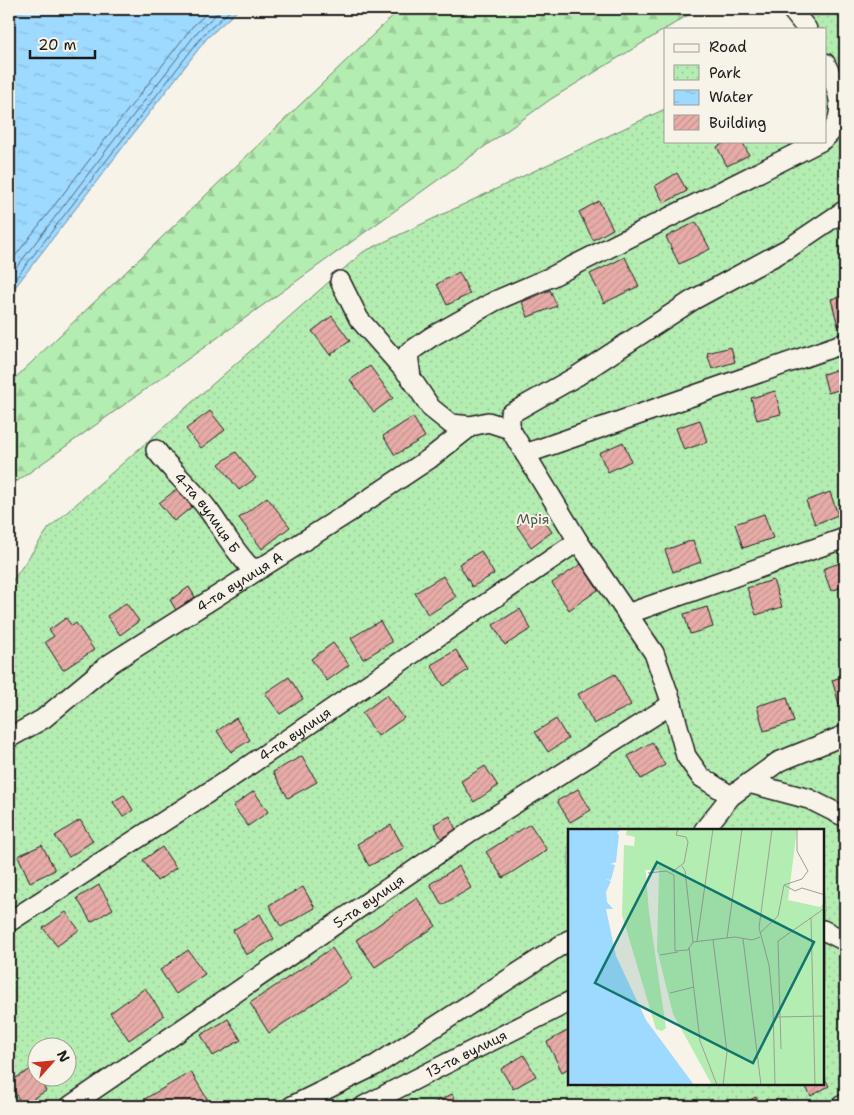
<svg xmlns="http://www.w3.org/2000/svg" width="854" height="1115" font-family="'Shantell Sans',sans-serif">
<defs>
<pattern id="forest-firs" width="22" height="20" patternUnits="userSpaceOnUse" patternTransform="scale(1.25)"><rect width="22" height="20" fill="#b4edb1"/><path d="M5 1l3.5 6h-7zM16 11l3.5 6h-7z" fill="#9acb98"/></pattern>
<pattern id="park-dots" width="8" height="8" patternUnits="userSpaceOnUse" patternTransform="scale(1.25)"><rect width="8" height="8" fill="#b4edb1"/><path d="M2 2h.1M6 6h.1" fill="none" stroke="#9acb98" stroke-width="1.8" stroke-linecap="round"/></pattern>
<pattern id="water-ripples" width="26" height="14" patternUnits="userSpaceOnUse" patternTransform="scale(1.25)"><rect width="26" height="14" fill="#9ed9ff"/><path d="M2 4q2-2 4 0t4 0M15 11q2-2 4 0t4 0" fill="none" stroke="#88bada"/></pattern>
<pattern id="building-hatch" width="6" height="6" patternUnits="userSpaceOnUse" patternTransform="scale(1.25)"><rect width="6" height="6" fill="#e7aca8"/><path d="M-1 1l2-2M0 6l6-6M5 7l2-2" fill="none" stroke="#c69390"/></pattern>
</defs>
<rect width="100%" height="100%" fill="#f7f3e8"/>
<filter id="ink" filterUnits="userSpaceOnUse"><feTurbulence type="fractalNoise" baseFrequency=".02" numOctaves="2"/><feDisplacementMap in="SourceGraphic" scale="10" xChannelSelector="R" yChannelSelector="G"/><feConvolveMatrix kernelMatrix="1 2 1 2 8 2 1 2 1" color-interpolation-filters="sRGB"/></filter>
<g filter="url(#ink)">
<path fill="url(#forest-firs)" stroke="#688466" d="M400 9H698L551 99 9 487V384Z"/>
<path fill="url(#park-dots)" stroke="#688466" fill-rule="evenodd" d="M805 9H845V1106H9V586L49 528 363 252 665 109V141H825V29H816ZM569 830H823V1084H569ZM38 1048H68V1078H38Z"/>
<path fill="url(#water-ripples)" stroke="#6a8da4" d="M9 9H239L207 38 9 295Z"/>
<g fill="none" stroke-linecap="round" stroke-linejoin="round">
<path stroke="#506877" stroke-width="1" d="M9 264 192 27 211 9
M9 277 198 31 222 9
M9 287 203 35 232 9"/>
</g>
<path fill="url(#building-hatch)" stroke="#1c1c1c" d="M728 141H742L749 155 727 166 717 147Z
M677 173 687 191 664 203 655 186Z
M599 201 613 229 593 240 579 212Z
M696 222 710 249 679 264 666 237Z
M625 257 639 286 604 303 590 274Z
M459 272 470 294 447 305 437 284Z
M550 290 557 306 528 317 522 302Z
M845 295V323L838 326 831 299Z
M332 316 350 341 330 355 312 331Z
M731 347 735 362 712 369 707 353Z
M370 366 393 398 374 412 350 380Z
M845 367V388L828 393 823 374Z
M775 391 781 414 757 420 751 398Z
M210 411 225 430 201 448 186 429Z
M413 417 425 437 395 455 383 436Z
M700 420 707 442 684 450 676 428Z
M623 442 631 461 608 472 599 453Z
M236 452 256 478 239 490 219 464Z
M177 489 192 507 174 521 159 503Z
M830 492 838 515 815 524 806 501Z
M267 497 290 527 262 549 239 518Z
M538 511 552 532 531 547 517 526Z
M764 514 773 538 743 548 735 524Z
M693 540 701 562 673 572 665 550Z
M481 551 494 574 472 587 459 564Z
M845 561V586L831 591 823 569Z
M581 564 598 590 569 610 552 583Z
M443 576 456 597 428 615 415 593Z
M773 580 782 607 756 615 747 588Z
M189 587 195 597 176 610 170 600Z
M126 603 139 621 120 635 107 616Z
M707 607 713 627 690 634 684 614Z
M520 609 531 629 505 645 493 625Z
M66 618 72 626 76 623 94 650 63 670 45 642 54 636 49 630Z
M380 621 392 642 363 659 351 638Z
M333 643 349 665 327 681 311 659Z
M456 650 468 670 444 686 431 665Z
M615 674 631 705 594 724 578 694Z
M845 676V703L839 704 832 680Z
M289 677 303 699 280 714 265 693Z
M387 695 404 718 378 736 362 713Z
M787 697 794 722 764 731 757 706Z
M236 718 250 740 231 752 217 731Z
M556 719 568 739 548 752 535 732Z
M652 742 665 765 641 779 628 756Z
M302 756 317 782 288 798 273 772Z
M485 766 498 786 474 802 461 781Z
M578 789 591 810 570 822 557 801Z
M254 791 268 812 248 826 233 806Z
M124 795 133 810 123 817 113 802Z
M450 816 456 830 441 838 434 824Z
M80 820 93 841 69 857 55 836Z
M530 824 547 850 503 878 486 852Z
M391 825 404 848 369 866 357 844Z
M42 845 55 870 30 882 18 856Z
M162 847 176 868 157 881 143 860Z
M459 866 471 888 442 905 430 884Z
M99 885 113 909 91 922 77 898Z
M303 887 315 908 281 927 269 905Z
M417 898 436 926 375 967 356 940Z
M66 912 79 930 57 946 43 928Z
M260 914 274 939 246 955 233 930Z
M332 948 352 978 269 1033 250 1003Z
M188 950 205 974 176 994 160 970Z
M145 988 164 1016 129 1040 110 1013Z
M228 1019 241 1040 213 1056 201 1035Z
M569 1030V1068L562 1072 547 1042Z
M524 1055 536 1076 513 1089 501 1069Z
M33 1068 46 1091 22 1105 9 1082Z
M191 1072 209 1102 202 1106H137L136 1104Z
M823 1075 829 1086 811 1096 804 1084H823Z
M452 1094 459 1106H428Z
M756 1097 761 1106H738Z"/>
<g fill="none" stroke-linecap="round" stroke-linejoin="round">
<defs>
<g id="minor">
<path d="M791 9 807 29"/>
<path d="M825 63C838 88 850 116 825 138"/>
<path d="M340 281 359 319 411 378"/>
<path d="M510 429V414L577 376 693 300 789 248 845 210"/>
<path id="s1" d="M156 450C172 472 194 490 209 511 223 530 234 551 251 568H261"/>
<path d="M525 454 845 343"/>
<path d="M627 614 845 538"/>
<path id="s2" d="M9 738 43 719 108 665 348 513 429 459 471 426"/>
<path d="M749 783 809 799 845 817"/>
<path d="M731 796 701 777 686 756 672 704 654 653 578 541 510 429 488 422 471 426 451 424 431 408 411 378 408 353 431 337 495 301 551 277 821 141"/>
<path d="M704 830 731 796 778 762 845 735"/>
<path id="s3" d="M9 922 229 779 578 541"/>
<path d="M823 930 845 941"/>
<path id="s4" d="M70 1106 470 832 672 704"/>
<path d="M292 1106 376 1065 569 940"/>
<path id="s5" d="M364 1106C432 1070 500 1037 569 1002"/>
<path d="M841 1106 845 1104"/>
</g>
</defs>
<use href="#minor" stroke="#1c1c1c" stroke-width="22"/>
<use href="#minor" stroke="#f7f3e8" stroke-width="19"/>
</g>
</g>
<g text-anchor="middle" dominant-baseline="central" stroke-width="4" stroke-linejoin="round" paint-order="stroke">
<g font-size="14" fill="#1c1c1c" stroke="#f7f3e8">
<text stroke="none"><textPath href="#s1" startOffset="81">4-та вулиця Б</textPath></text>
<text stroke="none"><textPath href="#s2" startOffset="279">4-та вулиця А</textPath></text>
<text stroke="none"><textPath href="#s3" startOffset="342">4-та вулиця</textPath></text>
<text stroke="none"><textPath href="#s4" startOffset="362">5-та вулиця</textPath></text>
<text stroke="none"><textPath href="#s5" startOffset="115">13-та вулиця</textPath></text>
</g>
<g font-size="14" fill="#4a5b49" stroke="#f7f3e8">
<text x="533" y="519">Мрія</text>
</g>
</g>
<g transform="translate(568 829)">
<rect width="256" height="256" fill="#f7f3e8"/>
<path d="M59 0H80L76 22 81 83 98 199 94 202 88 200 54 86 56 16 66 17 67 8 58 6Z" fill="#b4edb1"/>
<path d="M72 0H229L220 71 252 78 256 73V256H144L105 185 89 121 91 41H69Z" fill="#b4edb1"/>
<path d="M0 0H53L49 4 51 6 48 33 42 35 47 36 43 51 37 50 43 52 38 63 39 73 45 80H38L48 127 78 191 126 256H0Z" fill="#9ed9ff"/>
<path fill="none" stroke="#9f9d96" stroke-width="1" d="M204 0 191 99 201 136 205 177 207 256M114 37 117 42 125 113M104 43 116 34 120 13 118 8 108 6 110 0M80 44 98 42 106 46 107 122 120 121 125 113 167 108 184 111 192 108M216 56 234 50 240 42 229 22V0M243 89 247 256M192 104 210 87 216 56 227 62 234 59 257 66M159 109 174 0M175 110 193 256M145 111 159 223 155 256M129 112 145 0M121 118 132 212 149 256M92 126 110 123M102 164 126 158M209 188 257 187M213 220 210 112 257 79"/>
<path fill="#0f766e" fill-opacity="0.15" stroke="#0f766e" stroke-width="2.5" d="M89 33 246 113 185 234 27 154Z"/>
<rect width="256" height="256" fill="none" stroke="#1c1c1c" stroke-width="2.5"/>
</g>
<rect width="854" height="1115" fill="none" stroke="#f7f3e8" stroke-width="30"/>
<rect x="15" y="15" width="824" height="1085" fill="none" stroke="#1c1c1c" stroke-width="2" filter="url(#ink)"/>
<rect x="664" y="28" width="162" height="115" fill="#f7f3e8" stroke="#9f9d96"/>
<rect x="674" y="44" width="25" height="8" fill="#f7f3e8" stroke="#9f9d96"/>
<text x="709" y="52" font-size="15" fill="#1c1c1c">Road</text>
<rect x="674" y="65" width="25" height="15" fill="url(#park-dots)" stroke="#9f9d96"/>
<text x="709" y="78" font-size="15" fill="#1c1c1c">Park</text>
<rect x="674" y="90" width="25" height="15" fill="url(#water-ripples)" stroke="#9f9d96"/>
<text x="709" y="102" font-size="15" fill="#1c1c1c">Water</text>
<rect x="674" y="115" width="25" height="15" fill="url(#building-hatch)" stroke="#9f9d96"/>
<text x="709" y="128" font-size="15" fill="#1c1c1c">Building</text>
<g transform="translate(52 1062) rotate(63)"><circle r="24" fill="#f7f3e8" stroke="#9f9d96"/>
<path d="M0-4L9 19L0 12L-9 19Z" fill="#c8321e"/>
<text y="-8" font-size="14" font-weight="bold" text-anchor="middle" fill="#1c1c1c">N</text>
</g>
<path d="M30 50v8h65v-8" fill="none" stroke="#1c1c1c" stroke-width="2.5"/>
<text x="38" y="50" font-size="15" fill="#1c1c1c" stroke="#f7f3e8" stroke-width="4" paint-order="stroke">20 m</text>
</svg>
